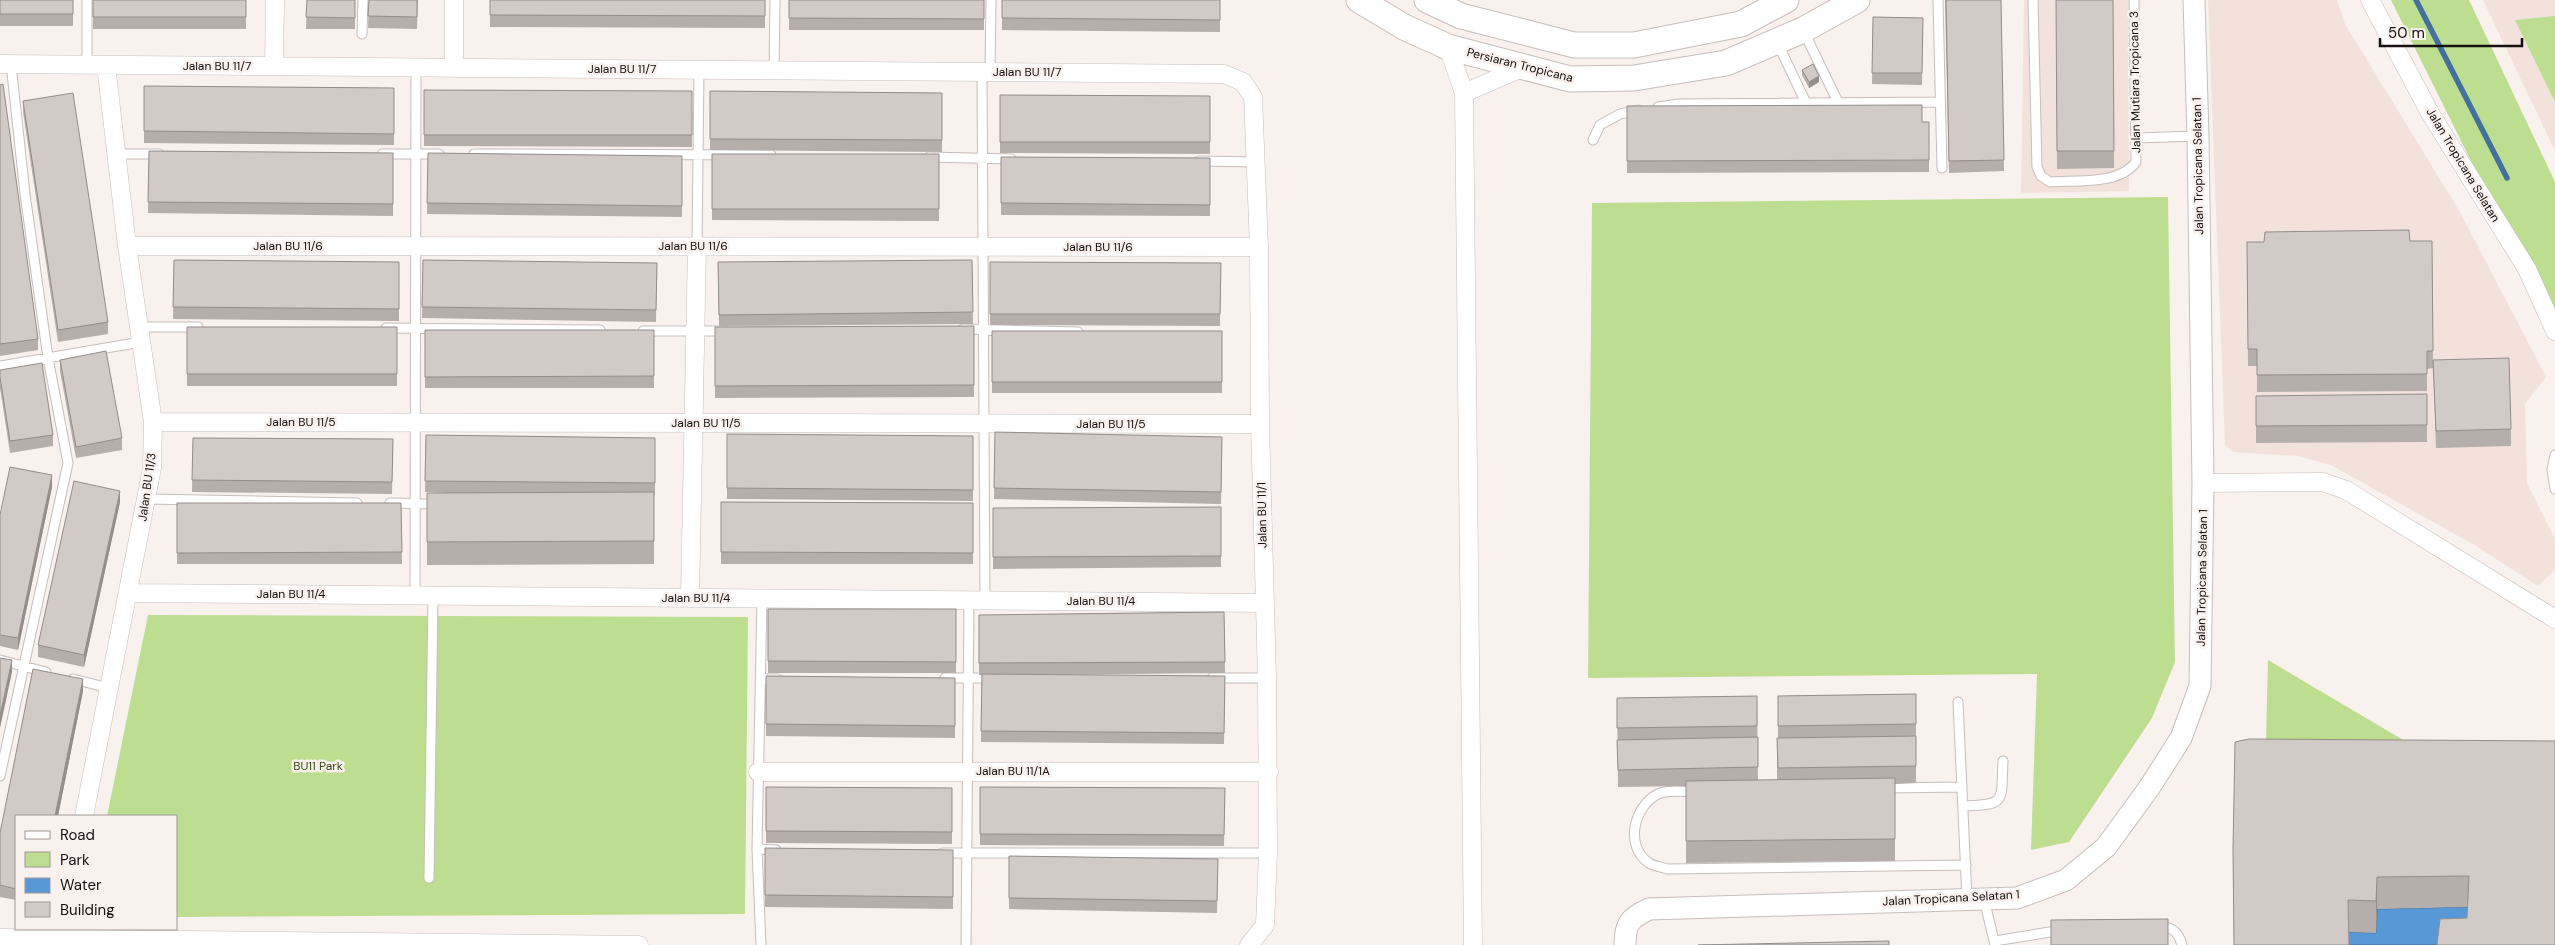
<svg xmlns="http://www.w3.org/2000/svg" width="2555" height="945" font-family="'DM Sans',sans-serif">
<rect width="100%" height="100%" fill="#f9f1ed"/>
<path fill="#f2e2db" d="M2024 0H2128L2129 191 2021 193Z
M2208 0H2337L2345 24 2460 212 2546 377 2525 404 2527 483 2555 539V570L2538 586 2476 546 2331 465 2298 456 2233 452 2225 445Z
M2483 0H2555V151Z"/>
<path fill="#bdde91" d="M2391 0H2469L2555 182V330Z
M2555 16V102L2515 20Z
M2168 197 2175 662 2152 718 2069 842 2031 850 2037 674 1588 678 1592 203Z
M148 615 748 617 745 914 176 917V816H107Z
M2268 660 2405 741H2266Z"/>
<path fill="#5998d6" stroke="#44709b" d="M2469 907 2467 945H2349L2348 932 2376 933 2377 909Z"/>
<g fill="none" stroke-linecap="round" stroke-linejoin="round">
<path stroke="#44709b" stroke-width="5.5" d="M2416 0 2507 178"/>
<defs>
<path id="service" d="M87 0V65
M1938 0 1942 168
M2033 0 2037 167 2041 176 2050 182C2076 180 2120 185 2136 162L2134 0
M1803 30 1838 102
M362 34 363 0
M1777 42 1806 103
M774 71 775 0
M982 72 985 600
M990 72 991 0
M1658 107 1679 104 1940 102
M2136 138 2198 136
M1593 140 1600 125 1620 114 1638 110
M117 154H159
M382 154H439
M474 154 771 155
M929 157 1011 159
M1199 161 1257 162
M697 246 699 70
M139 327H198
M386 328 600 330
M963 329 1078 332
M643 331H725
M0 366 141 342
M2555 455 2552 470 2555 489
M147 499 357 503
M390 503 437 504
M415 595 416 68
M0 660 46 672
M945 678H992
M1212 678H1267
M73 679 109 688
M761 679H777
M1958 702 1967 899
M0 776 68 463 48 358 25 194 11 64
M1885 788 1962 787
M1697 792C1686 792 1668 789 1658 794 1634 806 1624 846 1649 863 1653 866 1662 867 1667 869L1966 865
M1963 806C2007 805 2001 802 2003 761
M757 849 776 850
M942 853H1268
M429 878 433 596
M1984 899 1995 945
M2157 926C2171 927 2178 930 2182 945
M1995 941 2062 930
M761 945 757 849 762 598
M966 945 969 600"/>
<path id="minor" d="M454 0V68
M2370 0 2430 113 2527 269 2555 331
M1448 47 1464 93 1522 68
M0 64 1224 74 1243 82 1253 97 1259 247 1260 424 1267 678 1268 853 1265 925 1249 945
M274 66 275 0
M1464 93 1473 945
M127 246 1259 247
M153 422 1260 424
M2203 483 2323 482 2346 490 2555 619
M129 593 1264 603
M690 598 697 246
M758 772H1269
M84 816 152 468 153 422 127 246 106 65
M0 938 639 945"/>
<path id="tertiary" d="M1625 945C1625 923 1630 918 1649 909L2017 898 2066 880 2106 847 2149 788 2181 738 2200 686 2203 483 2198 136 2194 0"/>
<path id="secondary" d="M1359 0 1404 27 1448 47 1570 79 1634 78 1726 63 1803 30 1857 0
M1427 0 1461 16 1574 45H1634L1741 24 1786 0"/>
</defs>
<use href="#service" stroke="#c6bebb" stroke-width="11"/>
<use href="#minor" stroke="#c6bebb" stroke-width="19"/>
<use href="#tertiary" stroke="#c6bebb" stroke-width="23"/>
<use href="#secondary" stroke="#c6bebb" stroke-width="27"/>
<use href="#service" stroke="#fff" stroke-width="9"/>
<use href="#minor" stroke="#fff" stroke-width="18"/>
<use href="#tertiary" stroke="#fff" stroke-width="21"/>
<use href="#secondary" stroke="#fff" stroke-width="25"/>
</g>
<path fill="#b5aeaa" d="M0 0H73V26H0Z
M93 0H246V29H93Z
M307 0H355V29H306Z
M369 0H418L417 29 368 28Z
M490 0H765V28L490 27Z
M789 0H984V30H789Z
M1002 0H1220V32L1002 30Z
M1945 0H2001L2004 171 1949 173Z
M2056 0H2113L2114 168 2057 169Z
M1873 17 1923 18 1922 85 1872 84Z
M1802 70 1819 82 1809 88 1802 75Z
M0 85 38 339V350L0 356Z
M144 86 394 88V145L144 143Z
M424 90 692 91V147L424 146Z
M710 91 942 93V152L710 150Z
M1000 95 1210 96V154L1000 153Z
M23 101 108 322V334L58 342 23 112Z
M1627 106 1929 122V172L1627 173Z
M149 151 393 153V216L148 213Z
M428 153 682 156V217L427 214Z
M712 154H939V221L712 220Z
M1001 157 1210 158V216L1001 215Z
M2432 241 2433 368 2427 369V391L2257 392V366H2248L2247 242Z
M174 260 399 262V321L173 319Z
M423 260 657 263 656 322 422 318Z
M972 260 973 324 719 326 718 262Z
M990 262 1221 263 1220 326 990 325Z
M974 326V397L715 398V327Z
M187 327H397V386H187Z
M425 330H654V388H425Z
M992 331H1222V393H992Z
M60 360 122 438V450L76 458 60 371Z
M2433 360 2511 429V446L2436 448Z
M0 370 53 435V446L10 453 0 388Z
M2427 394V442L2256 443V396Z
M995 432 1222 437 1221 504 994 499Z
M727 434 973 436V501L727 499Z
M426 435 655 438V495H654V564L427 565V493H449L425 492Z
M193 438 393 439 392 494 192 492Z
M52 487 18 650 0 646V515Z
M120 502 84 667 38 657V645Z
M721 502 973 503V564H721Z
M177 503H401L402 564H177Z
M1221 507V567L993 569V508Z
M768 609H956V673H768Z
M1224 612 1225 673 1035 675 1225 676 1224 744 981 742 982 675H979V615Z
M766 676 955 678V738L766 736Z
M83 691 58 816H16V900L0 897V833Z
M1916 694V783L1895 784V861L1686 863V786L1618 787 1617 698 1757 696 1758 780H1777V738H1778V696Z
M2555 741 2467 918V907L2377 909 2376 933 2349 932V945H2234L2233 849Z
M766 787 952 788V844L766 843Z
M980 787 1225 788 1224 846 980 845Z
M765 848 953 850V909L765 907Z
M1009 856 1218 859 1217 913 1009 909Z"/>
<path fill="#938d8b" d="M1819 76V82L1809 88V82Z
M52 475V487L18 650V638Z
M120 491V502L84 667V655Z
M12 660V672L0 728V716Z
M83 679V691L58 816H55Z
M2377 877V909L2376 933V901Z"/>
<path fill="#d2cac6" stroke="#938d8b" d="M0 0H73V14H0Z
M93 0H246V17H93Z
M307 0H355V18L306 17Z
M369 0H417V17L368 16Z
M490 0H765V16L490 15Z
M789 0H984V19L789 18Z
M1002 0H1220V20L1002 18Z
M1946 0H2001L2004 160 1949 161Z
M2056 0H2113L2114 151H2057Z
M1873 17 1923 18 1922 73H1872Z
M1813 64 1819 76 1809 82 1802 70Z
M3 84 38 339 0 344V85Z
M144 86 394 88V134L144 131Z
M424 90 692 91V135H424Z
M710 91 942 93V140L710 139Z
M73 93 108 322 58 330 23 101Z
M1000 95 1210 96V142H1000Z
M1922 105V122H1929V160L1627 161V106Z
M149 151 393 153V204L148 202Z
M428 153 682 156V206L427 203Z
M712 154H939V209H712Z
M1001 157 1210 158V205L1001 203Z
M2409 230 2410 241H2432L2433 351H2427V374L2257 375V349H2248L2247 242H2264L2265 232Z
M174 260 399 262V309L173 307Z
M423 260 657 263 656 310 422 307Z
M972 260 973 312 719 315 718 262Z
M990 262 1221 263 1220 314H990Z
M974 326V385L715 386V327Z
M187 327H397V374H187Z
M425 330H654V376L425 377Z
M992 331H1222V382H992Z
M106 351 122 438 76 447 60 360Z
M2509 358 2511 429 2436 431 2433 360Z
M42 363 53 435 10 441 0 377V370Z
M2427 394V425L2256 426V396Z
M995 432 1222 437 1221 492 994 488Z
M727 434 973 436V490L727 488Z
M426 435 655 438V483L425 481Z
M193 438 393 439 392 482 192 480Z
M10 467 52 475 18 638 0 635V515Z
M74 481 120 491 84 655 38 645Z
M654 492V541L427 542V493Z
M721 502 973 503V553L721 552Z
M177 503H401L402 552 177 553Z
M1221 507V556L993 557V508Z
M768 609H956V662L768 661Z
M1224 612 1225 662 979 663V615Z
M0 658 12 660 0 716Z
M33 669 83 679 55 816H16V889L0 885V833Z
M982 674 1225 676 1224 733 981 731Z
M766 676 955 678V726L766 724Z
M1916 694V724L1778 726V696Z
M1757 696V726L1617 728V698Z
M1916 736V766L1778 768 1777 738Z
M1758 737V767L1618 770 1617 740Z
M2249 739 2555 741V945H2437L2440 919 2467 918 2469 876 2377 877 2376 901 2348 900 2349 945H2234L2233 849 2235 742Z
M1895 778V839L1686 841V781Z
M766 787 952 788V832L766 831Z
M980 787 1225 788 1224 835 980 834Z
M765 848 953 850V897L765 895Z
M1009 856 1218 859 1217 901 1009 898Z
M2168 919V945H2051V920Z
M1889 941V945H1698Z"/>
<g text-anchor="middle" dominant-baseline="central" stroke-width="5" stroke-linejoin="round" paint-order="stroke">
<g font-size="12" fill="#141110" stroke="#f9f1ed">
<text transform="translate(1520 65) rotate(14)">Persiaran Tropicana</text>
<text x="217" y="66">Jalan BU 11/7</text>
<text x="622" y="69">Jalan BU 11/7</text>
<text x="1027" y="72">Jalan BU 11/7</text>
<text transform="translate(2135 82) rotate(-91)">Jalan Mutiara Tropicana 3</text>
<text transform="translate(2463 165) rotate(59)">Jalan Tropicana Selatan</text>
<text transform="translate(2198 166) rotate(-91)">Jalan Tropicana Selatan 1</text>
<text x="288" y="246">Jalan BU 11/6</text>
<text x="693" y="246">Jalan BU 11/6</text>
<text x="1098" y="247">Jalan BU 11/6</text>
<text x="301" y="422">Jalan BU 11/5</text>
<text x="706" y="423">Jalan BU 11/5</text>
<text x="1111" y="424">Jalan BU 11/5</text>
<text transform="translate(147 487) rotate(-82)">Jalan BU 11/3</text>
<text transform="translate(1262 515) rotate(-91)">Jalan BU 11/1</text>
<text transform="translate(2202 578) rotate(-89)">Jalan Tropicana Selatan 1</text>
<text x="291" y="594">Jalan BU 11/4</text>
<text x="696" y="598">Jalan BU 11/4</text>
<text x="1101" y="601">Jalan BU 11/4</text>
<text x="1013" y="771">Jalan BU 11/1A</text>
<text transform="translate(1951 898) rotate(-3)">Jalan Tropicana Selatan 1</text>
</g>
<g font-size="12" fill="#384d13" stroke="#f9f1ed">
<text x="318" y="766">BU11 Park</text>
</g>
</g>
<rect x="15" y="815" width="162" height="115" fill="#f9f1ed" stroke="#9d9795"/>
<rect x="25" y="831" width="25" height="8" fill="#ffffff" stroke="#9d9795"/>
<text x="60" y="840" font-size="15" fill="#141110">Road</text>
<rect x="25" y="852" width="25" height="15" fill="#bdde91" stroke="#9d9795"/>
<text x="60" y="865" font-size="15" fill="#141110">Park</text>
<rect x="25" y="878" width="25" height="15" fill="#5998d6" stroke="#9d9795"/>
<text x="60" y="890" font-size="15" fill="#141110">Water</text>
<rect x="25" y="902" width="25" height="15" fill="#d2cac6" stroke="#9d9795"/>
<text x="60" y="915" font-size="15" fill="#141110">Building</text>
<path d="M2380 38v8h142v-8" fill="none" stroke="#141110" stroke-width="2.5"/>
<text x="2388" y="38" font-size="15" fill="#141110" stroke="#f9f1ed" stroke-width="4" paint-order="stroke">50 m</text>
</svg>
